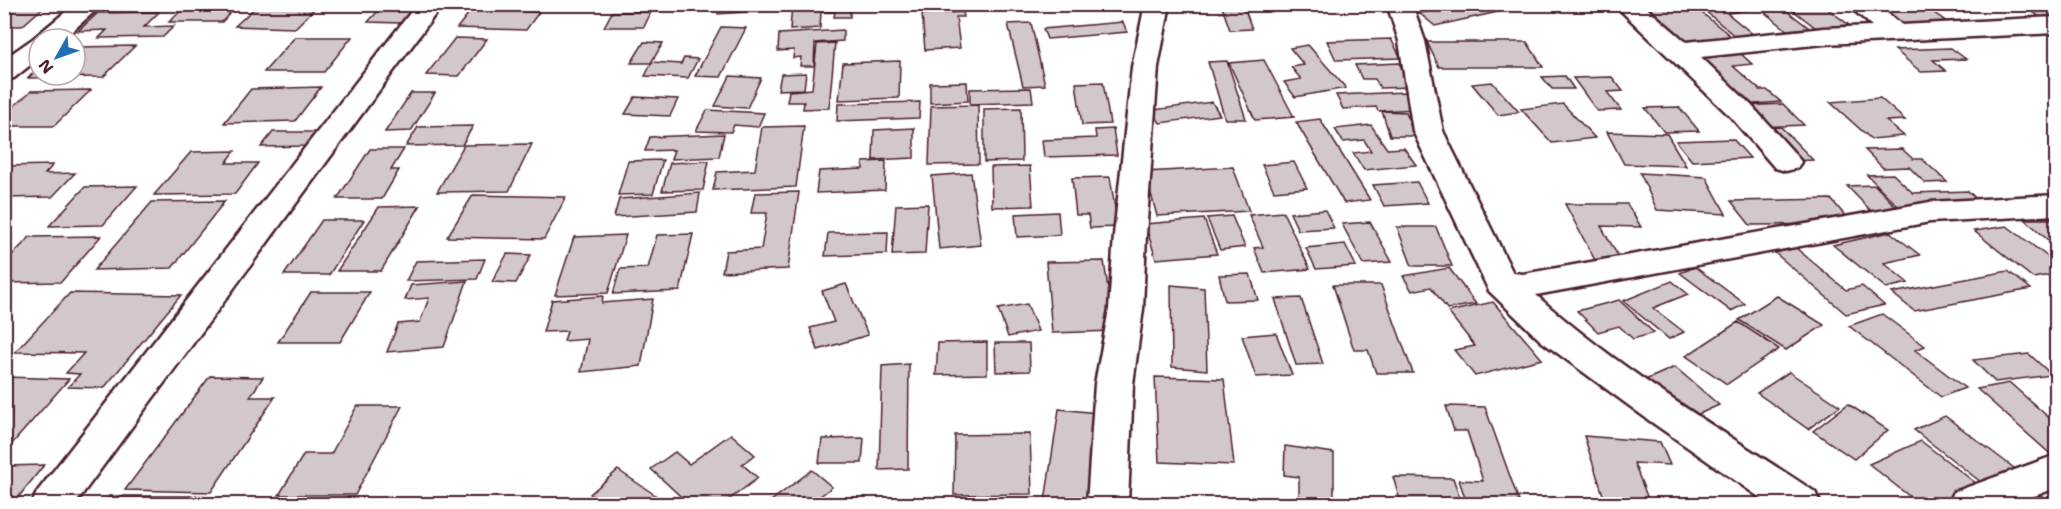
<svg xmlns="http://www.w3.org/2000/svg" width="2061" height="509" font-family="'Shantell Sans',sans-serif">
<rect width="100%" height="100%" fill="#fff"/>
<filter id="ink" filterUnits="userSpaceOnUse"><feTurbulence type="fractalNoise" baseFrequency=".0167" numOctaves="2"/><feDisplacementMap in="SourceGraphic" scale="12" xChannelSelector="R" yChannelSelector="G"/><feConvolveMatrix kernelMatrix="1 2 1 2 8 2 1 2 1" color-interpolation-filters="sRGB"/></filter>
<g filter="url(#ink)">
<path fill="#d2c7cb" stroke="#4a1f2b" stroke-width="1.5" d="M15 4H47L22 26H4V13Z
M188 4H238L222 22H169Z
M259 4H319L295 28 235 26Z
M391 4H417L401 23 368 22 379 10H386Z
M476 4H513L508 11 539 12 526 30 457 28Z
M719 4H774V10L718 14Z
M792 4H850V17H834L835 12H821L820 28 790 30Z
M1221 4H1243L1252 29 1230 30Z
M1417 4H1493L1502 11 1435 26 1419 13 1426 12Z
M1697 4H1728L1737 12 1727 13 1754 35 1736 37Z
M1730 4H1778L1813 31 1791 33 1760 9 1739 11Z
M1785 4H1821L1849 25 1816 28Z
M1864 4H1921L1947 22 1895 27Z
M1986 4H2018L2023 8 1993 9Z
M2021 4H2056V21H2046Z
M1692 5 1732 37 1681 43 1635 7Z
M159 12 144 27 174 26 163 37 99 38 107 30 78 31 98 13Z
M612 12H651L644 27H604Z
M963 12 964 17H956L960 48 925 50 922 14Z
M1123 22 1127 32 1047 39 1043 29Z
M1031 23 1045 85 1023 86 1008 24Z
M721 27 746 28 721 77 695 76Z
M843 30V41L815 43 814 66H800L801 57 793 58 794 50 778 51 779 34Z
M295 37H352L324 72H264Z
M455 38 487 39 459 76 426 75Z
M1391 39 1401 58 1336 60 1327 41Z
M644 42 663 43 651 63H631Z
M1427 42H1527L1543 67H1439Z
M835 43 829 108 803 109 804 102H787L789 91 812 89 817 44Z
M1308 45 1346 88 1295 97 1284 82 1301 79 1291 67 1304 65 1290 48Z
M135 46 103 77 28 78 39 68V75H75V47Z
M1951 48 1966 59 1933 60 1946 71 1921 72 1895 50Z
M1741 54 1752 64 1733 66 1760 90H1767L1781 102 1742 105 1691 59Z
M684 58 698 59 688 78 645 76 652 62 681 64Z
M1264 60 1294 117 1255 120 1229 63Z
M900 61 899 98 839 100 843 63Z
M1227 61 1246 119H1225L1208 62Z
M1399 63 1412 87 1380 88 1375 79H1362L1355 65Z
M806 73 804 89 778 90 781 74Z
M730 76 761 78 747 108 715 106Z
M1565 76 1574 89H1552L1542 77Z
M1612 77 1623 91 1607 92 1621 110 1597 111 1573 78Z
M967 82 968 101 930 103V83Z
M1103 82 1110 124 1082 125 1076 83Z
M1492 82 1519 112 1498 115 1472 84Z
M321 87 295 121 224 123 251 89Z
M1031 88 1033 102 970 104V89Z
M91 90 54 126H4V115L31 91Z
M1407 92 1417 109 1378 111 1376 107 1343 109 1336 95Z
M411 93H435L411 131 385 132Z
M635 97 678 99 670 116 625 114Z
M1880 98 1905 120 1886 121 1904 136 1871 139 1830 102Z
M920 102 919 118 837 121 838 104Z
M1212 102 1220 115 1160 123 1153 110Z
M1563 104 1595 138 1552 143 1521 109Z
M1783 104 1804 125 1760 127 1741 106Z
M978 105 979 164 929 165 931 106Z
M1679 107 1699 131 1664 132 1645 108Z
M1021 108 1022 161 984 162V109Z
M707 110 764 113 758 127 734 125 731 132 696 131Z
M1382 111 1406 112 1414 136H1390Z
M1320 119 1370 200 1344 203 1296 122Z
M1371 125 1387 149 1404 148 1416 165 1364 170 1353 153 1371 151 1364 140 1343 142 1335 129Z
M473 126 462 145 406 146 418 127Z
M804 126 796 187 713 190 717 172 755 170 762 127Z
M1781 127 1813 160 1789 161 1759 128Z
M914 128V158L873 160 874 130Z
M1113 129 1117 155 1044 157 1042 140 1096 138 1095 130Z
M273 132H317L306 146 261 147Z
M1607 132 1667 134 1686 166 1624 164Z
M724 134 719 157 671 159 674 150 645 151 650 137Z
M1733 139 1750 158 1692 161 1676 141Z
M532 144 509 191 437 192 464 145Z
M370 149H404L391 170H399L382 199H337Z
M1902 149 1913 159H1922L1947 182 1925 183 1909 167 1883 168 1865 150Z
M235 151 226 163H258L235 194 154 195 191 152Z
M663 160 653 194 618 195 628 161Z
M709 161 703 190 662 191 670 163Z
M886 161 885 190 816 193 819 171 863 169V162Z
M1294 162 1307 188 1274 191 1262 165Z
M53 165 45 174 75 173 52 197 4 198V166Z
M1030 166 1033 206 992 207 991 167Z
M1233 167 1249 211 1157 216 1145 172Z
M971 173 981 245 939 249 932 176Z
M1640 173 1706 177 1726 214 1657 210Z
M1893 174 1913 193 1968 191 1983 205 1900 208 1867 175Z
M1110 177 1118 227 1090 228 1088 215H1076L1072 178Z
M1417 182 1428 203 1384 206 1373 185Z
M1875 185 1900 211 1872 212 1847 186Z
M137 186 103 225 49 226 85 187Z
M799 192 788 269 722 272 726 251 761 249 767 213H751L755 193Z
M700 193 697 212 614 217 619 199Z
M473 195 566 197 544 239 447 237Z
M1831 199 1852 224 1750 225 1731 201Z
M225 201 172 268 94 270 152 202Z
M928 204 925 254 892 255 896 205Z
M1565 204H1627L1641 227 1601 226 1622 263 1596 262Z
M420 206 381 271H337L379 207Z
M1325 210 1334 228 1298 230 1290 213Z
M1058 212 1060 235 1017 237 1015 214Z
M1283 212 1310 269 1264 273 1254 248 1263 247 1249 215Z
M1232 216 1245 247 1220 250 1207 218Z
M1204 219 1217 254 1156 259 1145 224Z
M2025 219H2056V241H2049Z
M322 220H364L329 275H284Z
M1370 222 1392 262 1363 264 1342 224Z
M2007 226 2056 263V274L2033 278 1974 231Z
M1397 227H1436L1452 266H1412Z
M888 232 887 254 825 256 828 233Z
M1890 232 1920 255 1884 263 1908 283 1886 288 1833 245Z
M693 234 680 291 613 294 620 269 648 268 657 235Z
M626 235 608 293 555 295 574 237Z
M101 236 61 282 4 283V263L30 237Z
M1345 244 1356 266 1316 269 1306 248Z
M1796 248 1846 290 1862 286 1884 305 1846 314 1775 253Z
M507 254 531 255 516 283 492 282Z
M485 259 477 279 406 281 416 261Z
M1104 261 1114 331 1052 333 1046 262Z
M1695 267 1745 304 1731 311 1680 273Z
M1449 268 1476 304 1447 309 1431 287 1412 291 1403 276Z
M2008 271 2031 289 1914 311 1892 293Z
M1250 274 1258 300 1225 301 1219 275Z
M467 281 444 347 387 352 398 324 420 322 429 298 405 300 411 285Z
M1672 281 1688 294 1653 308 1684 332 1669 339 1623 301Z
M846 284 868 335 818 350 810 328 834 322 822 291Z
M1171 285 1204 288 1207 370 1172 367Z
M1333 285H1381L1413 373H1376L1368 350H1354Z
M311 292H370L340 342H278Z
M70 293 181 295 104 388 68 387 80 374 66 373 84 353 15 352Z
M603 296 602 303 653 299 641 366 581 372 588 339 564 341 567 331 543 332 552 300Z
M1777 296 1824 325 1786 350 1739 320Z
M1301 298 1323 364 1296 365 1275 299Z
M1619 300 1654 333 1633 339 1619 326 1598 332 1577 311Z
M1493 302 1542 359 1475 376 1454 350 1475 346 1448 312Z
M1027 304 1038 331 1008 337 998 309Z
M1882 314 1925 346 1915 350 1965 388 1941 397 1849 326Z
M1738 322 1779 349 1727 384 1686 356Z
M1276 333 1292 375 1256 377 1242 336Z
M987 342V374L936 375 938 343Z
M995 343H1029L1030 371 996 372Z
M2029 354 2052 375 1995 382 1973 360Z
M909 364 908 469 879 470 882 366Z
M1675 367 1719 405 1688 419 1643 381Z
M1789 372 1840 406 1808 429 1757 393Z
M210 376 263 377 250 397H275L211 492 125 490Z
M4 377 69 379 4 453Z
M1155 377 1224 379 1234 465 1159 462Z
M2010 383 2056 424V431H2053L2056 435V459L1977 389Z
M1848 404 1888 430 1854 459 1813 431Z
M357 406H402L355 495H279L304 454H331Z
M1446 406 1485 407 1520 504H1467L1459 480 1483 481 1467 431H1454Z
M1059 409 1107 414 1096 504 1045 501Z
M1945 416 2018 471 1986 486 1914 430Z
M731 434 755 455 742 464 758 478 723 504H689L651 469 675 452 689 464Z
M1030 434 1032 494 954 495 955 435Z
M1584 436 1660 442 1670 465 1634 463 1650 504H1606Z
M864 438 862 463H819L822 439Z
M1921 441 1981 487 1945 504H1919L1869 464Z
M1285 446 1334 453V502L1299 496V477L1284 475Z
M44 465 13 504H4L5 466Z
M618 470 661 499 655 504H604L590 494Z
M812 470 832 487 810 504H767Z
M1393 477 1453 478 1462 504H1401Z
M109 496H204L199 504H103Z"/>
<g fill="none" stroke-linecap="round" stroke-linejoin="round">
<defs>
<path id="minor" d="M75 4H103L63 39H39V58L14 78 4 80V59L34 38Z
M417 4 442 5 75 504H32L37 492Z
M1145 4H1170L1158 67 1146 235 1143 309 1133 384 1128 504H1087L1095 384 1109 309 1114 235 1132 67Z
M1387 4H1412L1425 41 1443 131 1513 273 1523 274 1930 202 2056 195V215L1930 222 1536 295C1619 370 1721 430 1815 492L1821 504H1769L1650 421 1541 341 1489 291 1413 131 1399 41Z
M1614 4H1642L1686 42 1824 28 1872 26 1847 4H1876L1902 25 2056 17V33L1824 44 1701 57 1751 105 1797 156 1801 162 1797 168 1786 171 1775 168 1731 117Z
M2056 455V488L2013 504H1948L1954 492Z"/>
</defs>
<use href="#minor" stroke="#4a1f2b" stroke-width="5"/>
<use href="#minor" fill="#fff" fill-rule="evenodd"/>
</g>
</g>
<rect width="2061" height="509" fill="none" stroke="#fff" stroke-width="24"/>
<rect x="12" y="12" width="2037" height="485" fill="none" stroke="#4a1f2b" stroke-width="2" filter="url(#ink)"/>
<g transform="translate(57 57) rotate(230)"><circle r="28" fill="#ffffff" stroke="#b7a5aa" stroke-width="1.5"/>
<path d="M0-4.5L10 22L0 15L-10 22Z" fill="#1f6fb2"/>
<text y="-9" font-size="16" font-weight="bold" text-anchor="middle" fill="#4a1f2b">N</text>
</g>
</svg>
